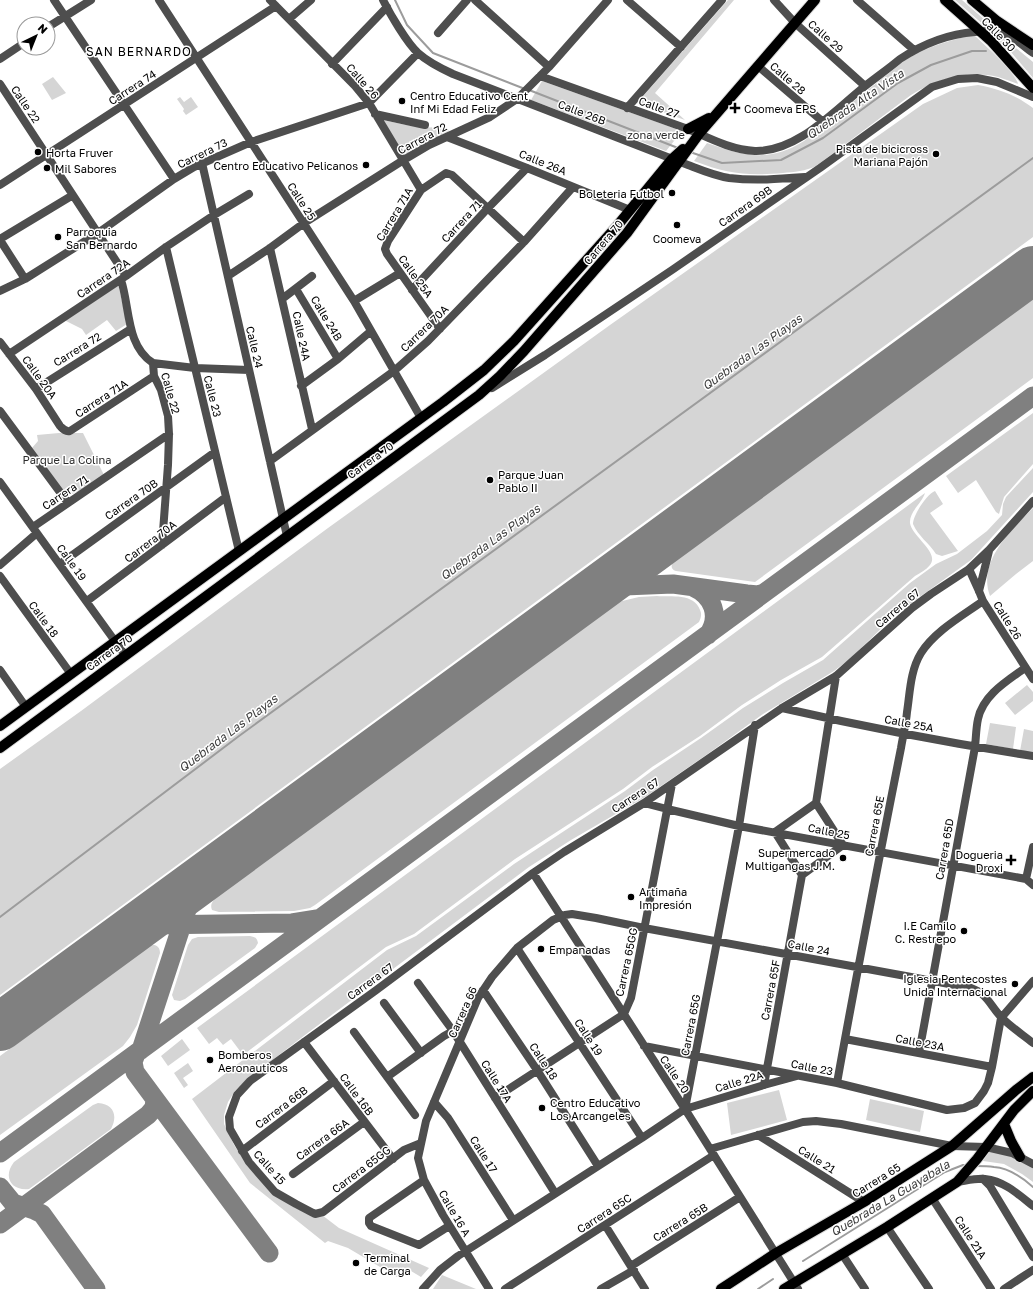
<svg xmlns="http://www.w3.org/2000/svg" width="1033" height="1289" font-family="'Golos Text',sans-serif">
<rect width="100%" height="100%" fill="#fff"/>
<path fill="#d5d5d5" d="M728 0H734L655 93 685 120 637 103Z
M955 0H962L993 27H986Z
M974 35C984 44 1016 73 1018 84 1012 82 1005 79 998 77 967 70 937 79 911 95L816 166C806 171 794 172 783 173 747 176 728 174 694 161L707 143C744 156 769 163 804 141L904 61C928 46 947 41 974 35Z
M1000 35 1033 62V78L1010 51 997 39Z
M53 77 66 93 52 100 42 84Z
M542 81 682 131 666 151 531 100Z
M978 85C999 89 1016 95 1033 108V237L0 995V769L81 711 328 528 610 325 923 104 957 88Z
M180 97 184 102 191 97 198 107 186 115 183 111 184 109 177 99Z
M384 120C405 125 424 130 445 126L449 131 402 157Z
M118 283 127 324 116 331 107 320 86 335 82 329 64 320Z
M1033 295V378L755 582 676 571C670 569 671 565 674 561Z
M1033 413V464L1004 497 999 514 996 512 976 480 958 493 946 476Z
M59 433H83L104 475 86 489 63 497 32 448 38 441 37 435Z
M1033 468V492L971 560 896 614 851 658 834 671 763 714 709 753 645 797 571 840 529 867 305 1035 244 1082 235 1091 228 1102 224 1115V1124L234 1145 247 1165 268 1187 322 1215 339 1228 429 1268 421 1277 411 1271 408 1275 401 1271 397 1277 348 1248 328 1241 325 1243 250 1183 192 1099 387 950 416 936 514 864 625 791 653 770 701 738 743 708 783 683 823 660 910 583 936 564 957 554 987 531 1002 515 1003 504 1006 497Z
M935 491 943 504 930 513 958 551 942 556 936 554C929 543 918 536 913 524 913 515 927 494 935 491Z
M925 493C922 503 909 512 910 523 912 537 940 552 930 565 926 570 920 573 915 576L822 657 781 680 742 705 700 736 652 767 623 789 515 859 414 934 386 947 243 1055 231 1039 223 1045 217 1038 209 1044 197 1028Z
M1033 508V561L1016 574 990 596C977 562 1011 530 1033 508Z
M657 596C671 597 694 593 700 610 702 614 701 618 699 622L315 905 310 908 294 911 219 912 212 910C209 903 215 899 219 895L618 602 639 597Z
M1027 685 1033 692V701L1015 715 1005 703Z
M990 723 1016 727 1013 749 986 744Z
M1024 729 1033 731V753L1020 751Z
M250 936C255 937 257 938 258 943L255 948 185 999 180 1001 174 1000 172 995 188 945 192 939 198 937Z
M151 945C157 944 160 948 160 953L137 1025 130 1037 123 1046 0 1135V1056Z
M182 1039 190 1050 168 1066 161 1056Z
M188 1063 193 1071 183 1078 188 1085 184 1088 174 1073Z
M779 1090 787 1120 731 1135 727 1103Z
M870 1099 924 1111 920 1132 866 1120Z
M98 1103C114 1104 118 1116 111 1129L29 1189C10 1191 3 1176 14 1162L93 1105Z
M989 1149 1013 1155 1033 1167V1182L1022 1174 1004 1164 983 1161Z
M442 1275 476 1289H433Z"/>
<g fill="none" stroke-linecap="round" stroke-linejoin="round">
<path stroke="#9c9c9c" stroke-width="2" d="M395 0 407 25 433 53 525 89
M529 90 678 148
M690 152 722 163 781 160 823 138 898 83 931 65 972 51H986
M0 917 239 736 1033 158
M975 1166C982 1166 988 1166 994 1167 1008 1168 1023 1178 1033 1187
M803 1261 945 1172 963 1165H967
M758 1289 773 1279"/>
<path stroke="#808080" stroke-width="19" d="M600 587 673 584 747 594 758 595 764 593
M693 587C713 596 721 616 708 635
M135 929 149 925 292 923 317 919
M141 1050 193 891 203 878
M136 1054 133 1062 135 1072 269 1253
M0 1153 1033 396
M0 1187 13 1203 34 1210 42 1214 96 1289
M0 1224 148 1115 154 1108 155 1099"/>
<path stroke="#808080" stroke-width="48" d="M0 1027 1033 270"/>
<defs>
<path id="major" d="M945 0 991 41 1033 88
M972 0 997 21 1033 45
M688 129 709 118
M0 726 443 402 484 370 514 341 617 226 672 159 683 149
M0 748 479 395 500 376 524 351 627 233 699 134 815 0
M1004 1124 1011 1141 1020 1157
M721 1289 776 1253 864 1202 952 1146 1016 1090 1033 1077
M784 1289 887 1227 957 1182 977 1159 1014 1110 1033 1091"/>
</defs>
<use href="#major" stroke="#dbdbdb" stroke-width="12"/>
<path stroke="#4e4e4e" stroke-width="8" d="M54 0 174 179
M159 0 354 301 421 418
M270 0 355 86 369 103 421 190
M383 0C390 14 407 43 418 53 428 62 440 68 453 74L688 165C701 170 715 176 729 178 755 181 780 179 806 177
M475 0 549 67
M627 0 681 47
M774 0 795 23 865 86
M857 0 914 50
M289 19 311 0
M48 27 91 0
M438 33 467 0
M0 59 24 43
M332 64 387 7
M758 66 822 121
M540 76 688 129C709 138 731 150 755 151 795 152 830 115 859 91 872 80 887 70 900 59 923 44 947 34 975 32 985 31 996 30 1005 34 1016 38 1024 47 1033 53
M0 84 126 276
M627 108 722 0
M375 114 425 125
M447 137 527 168 630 210
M202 163 287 536
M0 185 276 6
M0 239 73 195
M0 240 25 279
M166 247 239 551
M270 248 312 429
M228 276 270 248 304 223 402 161 429 145 490 117 517 99 549 67 608 0
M121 280C130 307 126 346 153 363L154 376 161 390 168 416 169 434 168 465 162 545
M296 289 338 359
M412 290 488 208 527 168
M0 291 25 279 98 233 174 179 194 167 251 142 369 103 418 53
M282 299 312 276
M354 301 400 273
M440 329 387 254 385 249 388 241 421 190 446 173 452 175 524 242
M0 342 36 389 60 426C63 429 65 432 70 431L154 376
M9 354 126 276 166 247 214 215 249 194
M153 363 195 368 249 370
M301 386 338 359 371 331
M492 388 545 355 672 270 820 168 932 87 958 79 977 78 997 82 1033 97
M36 389 131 329
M0 411 68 503
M270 461 394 371 428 341 524 242 573 187
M0 482 125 655
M33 527 169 434
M60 564 215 452
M0 565 37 533
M969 569 979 591 983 601 1033 679
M0 576 71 674
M979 591 989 551
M87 601 226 497
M0 670 26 707
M782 708C865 727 949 743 1033 756
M644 803 667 809 739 826 1026 879 1033 885
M533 873 685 1109 798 1289
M802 875 775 832 816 803
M1026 879 1033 847
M517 948 642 1138
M418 983 453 1031 555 1193
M483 990 537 1070 598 1166
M384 1003 421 1053
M354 1032 415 1115
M845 1039 992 1067
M304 1042 393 1159
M644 1046 837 1083 947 1110 964 1108 975 1103 984 1091 988 1083 992 1067 1001 1018 1033 981
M919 1053 975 747C976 738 976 728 978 719 983 695 1007 681 1025 668
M387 1077 444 1036 453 1031
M837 1083C857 971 879 859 901 748 903 736 906 724 907 712 910 693 910 671 921 653 935 631 962 616 983 601
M764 1085 802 875 843 845 816 803 836 676
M495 1098 624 1014 631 998 672 784
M434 1102 448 1118 513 1220
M685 1109 739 826 755 725
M758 1135 864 1202
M421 1143 404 1150 323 1212 315 1214 296 1204 275 1192 249 1162 230 1129 229 1117 237 1095 250 1081 375 991 533 873 564 852 644 803 782 708 836 676 912 608 931 594 969 569 989 550 1033 501
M710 1149 803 1122 816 1121 841 1124 952 1146 986 1147 1012 1153 1033 1164
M242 1151 334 1081
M293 1174 364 1122
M983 1179 990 1186 1033 1257
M424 1180 369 1218V1223L371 1226 419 1245 449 1226
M957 1182C965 1181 976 1178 985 1179 1004 1181 1018 1194 1033 1206
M932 1198 991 1289
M605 1225 645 1289
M887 1227 929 1289
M842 1254 865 1289
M631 1266 740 1197
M423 1289 440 1270 458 1256 642 1138 685 1109 764 1085 797 1076
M489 1289 443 1215 424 1180 418 1158 426 1121 478 998 492 977 517 948 553 920 565 915 572 914 596 918 644 928 971 988C988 994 990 1006 1002 1018 1011 1027 1023 1035 1033 1043
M505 1289 714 1155
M601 1289 634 1270
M1004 1289 1033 1270"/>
<use href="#major" stroke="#000" stroke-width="10"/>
</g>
<g fill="#000" stroke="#fff" stroke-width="1.5">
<circle cx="402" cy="101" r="4"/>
<path d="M733 102h4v4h4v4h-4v4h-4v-4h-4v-4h4z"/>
<circle cx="38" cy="152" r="4"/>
<circle cx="936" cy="154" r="4"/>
<circle cx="366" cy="165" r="4"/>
<circle cx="47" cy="168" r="4"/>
<circle cx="672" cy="193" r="4"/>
<circle cx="677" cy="225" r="4"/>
<circle cx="58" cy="237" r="4"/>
<circle cx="490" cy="480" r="4"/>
<circle cx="843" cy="858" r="4"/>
<path d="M1009 854h4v4h4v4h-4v4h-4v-4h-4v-4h4z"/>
<circle cx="631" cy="897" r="4"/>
<circle cx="964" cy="931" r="4"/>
<circle cx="541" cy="949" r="4"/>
<circle cx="1015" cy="984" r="4"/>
<circle cx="210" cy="1060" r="4"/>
<circle cx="542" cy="1108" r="4"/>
<circle cx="356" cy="1263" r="4"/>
</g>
<g text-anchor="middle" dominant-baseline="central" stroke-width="3" stroke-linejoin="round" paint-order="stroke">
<g font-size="11" fill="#000" stroke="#fff">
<text transform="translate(999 34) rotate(46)">Calle 30</text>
<text transform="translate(826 36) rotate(42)">Calle 29</text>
<text transform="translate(788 78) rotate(41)">Calle 28</text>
<text transform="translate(363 81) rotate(49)">Calle 26</text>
<text transform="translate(132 87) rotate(-33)">Carrera 74</text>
<text transform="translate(26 104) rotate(56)">Calle 22</text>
<text transform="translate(659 107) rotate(20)">Calle 27</text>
<text transform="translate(582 112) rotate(21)">Calle 26B</text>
<text transform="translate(422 138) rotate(-28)">Carrera 72</text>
<text transform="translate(202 153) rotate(-26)">Carrera 73</text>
<text transform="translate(543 162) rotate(22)">Calle 26A</text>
<text transform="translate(302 201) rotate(57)">Calle 25</text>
<text transform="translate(745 206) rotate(-35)">Carrera 69B</text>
<text transform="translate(394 214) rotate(-59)">Carrera 71A</text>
<text transform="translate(461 221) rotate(-47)">Carrera 71</text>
<text transform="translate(603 242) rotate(-50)">Carrera 70</text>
<text transform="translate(416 276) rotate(54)">Calle 25A</text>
<text transform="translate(103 278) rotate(-34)">Carrera 72A</text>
<text transform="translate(327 318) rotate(59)">Calle 24B</text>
<text transform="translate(424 328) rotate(-44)">Carrera 70A</text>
<text transform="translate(302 336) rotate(78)">Calle 24A</text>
<text transform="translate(255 347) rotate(77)">Calle 24</text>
<text transform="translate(77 349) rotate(-32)">Carrera 72</text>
<text transform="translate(40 377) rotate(54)">Calle 20A</text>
<text transform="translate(171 393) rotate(74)">Calle 22</text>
<text transform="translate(213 396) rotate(76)">Calle 23</text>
<text transform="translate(101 398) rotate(-33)">Carrera 71A</text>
<text transform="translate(370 460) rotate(-36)">Carrera 70</text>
<text transform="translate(65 492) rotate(-34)">Carrera 71</text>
<text transform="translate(131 499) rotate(-35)">Carrera 70B</text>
<text transform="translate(150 541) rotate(-37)">Carrera 70A</text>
<text transform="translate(72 562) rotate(54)">Calle 19</text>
<text transform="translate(897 608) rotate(-40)">Carrera 67</text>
<text transform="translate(44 619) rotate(54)">Calle 18</text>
<text transform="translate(1008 620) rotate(58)">Calle 26</text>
<text transform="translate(109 652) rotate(-36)">Carrera 70</text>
<text transform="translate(909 723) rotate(11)">Calle 25A</text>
<text transform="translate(635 795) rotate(-33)">Carrera 67</text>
<text transform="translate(874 826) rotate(-79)">Carrera 65E</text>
<text transform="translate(829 831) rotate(11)">Calle 25</text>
<text transform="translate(944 849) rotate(-80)">Carrera 65D</text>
<text transform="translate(809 947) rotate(11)">Calle 24</text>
<text transform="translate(626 962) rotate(-78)">Carrera 65GG</text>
<text transform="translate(370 981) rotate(-36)">Carrera 67</text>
<text transform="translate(770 990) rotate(-79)">Carrera 65F</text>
<text transform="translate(462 1012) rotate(-66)">Carrera 66</text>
<text transform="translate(690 1025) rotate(-79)">Carrera 65G</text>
<text transform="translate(589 1037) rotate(57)">Calle 19</text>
<text transform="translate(920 1042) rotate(11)">Calle 23A</text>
<text transform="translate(544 1061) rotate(57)">Calle 18</text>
<text transform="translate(812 1067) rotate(11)">Calle 23</text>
<text transform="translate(675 1074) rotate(56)">Calle 20</text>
<text transform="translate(497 1081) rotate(58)">Calle 17A</text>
<text transform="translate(739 1081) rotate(-17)">Calle 22A</text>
<text transform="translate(357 1094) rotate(54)">Calle 16B</text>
<text transform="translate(281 1107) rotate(-37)">Carrera 66B</text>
<text transform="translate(322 1139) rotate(-36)">Carrera 66A</text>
<text transform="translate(484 1154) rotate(58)">Calle 17</text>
<text transform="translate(817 1159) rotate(32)">Calle 21</text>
<text transform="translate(270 1167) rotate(48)">Calle 15</text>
<text transform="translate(361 1169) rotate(-37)">Carrera 65GG</text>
<text transform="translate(876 1180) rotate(-32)">Carrera 65</text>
<text transform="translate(455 1213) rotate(60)">Calle 16 A</text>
<text transform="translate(604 1213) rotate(-33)">Carrera 65C</text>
<text transform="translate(680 1222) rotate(-32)">Carrera 65B</text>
<text transform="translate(971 1237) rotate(57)">Calle 21A</text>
</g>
<g font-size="11" fill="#000" stroke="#fff" text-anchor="start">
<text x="410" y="95">Centro Educativo Cent<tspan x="410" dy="13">Inf Mi Edad Feliz</tspan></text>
<text x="744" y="108">Coomeva EPS</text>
<text x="928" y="148" text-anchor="end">Pista de bicicross<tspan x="928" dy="13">Mariana Pajón</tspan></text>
<text x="46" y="152">Horta Fruver</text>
<text x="358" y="165" text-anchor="end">Centro Educativo Pelicanos</text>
<text x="55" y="168">Mil Sabores</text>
<text x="664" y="193" text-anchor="end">Boleteria Futbol</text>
<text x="66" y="231">Parroquia<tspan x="66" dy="13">San Bernardo</tspan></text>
<text x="677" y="238" text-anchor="middle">Coomeva</text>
<text x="498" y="474">Parque Juan<tspan x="498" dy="13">Pablo II</tspan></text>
<text x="835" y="852" text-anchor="end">Supermercado<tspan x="835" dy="13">Multigangas J.M.</tspan></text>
<text x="1003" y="854" text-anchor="end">Dogueria<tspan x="1003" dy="13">Droxi</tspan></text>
<text x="639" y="891">Artimaña<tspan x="639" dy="13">Impresión</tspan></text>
<text x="956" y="925" text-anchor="end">I.E Camilo<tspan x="956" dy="13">C. Restrepo</tspan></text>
<text x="549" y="949">Empanadas</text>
<text x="1007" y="978" text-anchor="end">Iglesia Pentecostes<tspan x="1007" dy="13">Unida Internacional</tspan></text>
<text x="218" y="1054">Bomberos<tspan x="218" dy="13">Aeronauticos</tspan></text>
<text x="550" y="1102">Centro Educativo<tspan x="550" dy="13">Los Arcangeles</tspan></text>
<text x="364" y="1257">Terminal<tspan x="364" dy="13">de Carga</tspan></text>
</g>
<g font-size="11" fill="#2c2c2c" stroke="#fff">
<text x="656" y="134">zona verde</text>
<text x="67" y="459">Parque La Colina</text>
</g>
<g font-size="12" letter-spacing="1" fill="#000" stroke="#fff">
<text x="139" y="51">SAN BERNARDO</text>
</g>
<g font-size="12" font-style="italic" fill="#3d3d3d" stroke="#fff">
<text transform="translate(855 104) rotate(-34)">Quebrada Alta Vista</text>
<text transform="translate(752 352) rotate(-36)">Quebrada Las Playas</text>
<text transform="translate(490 542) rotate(-36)">Quebrada Las Playas</text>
<text transform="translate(228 733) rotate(-37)">Quebrada Las Playas</text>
<text transform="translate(890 1198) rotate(-31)">Quebrada La Guayabala</text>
</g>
</g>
<g transform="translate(36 36) rotate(43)"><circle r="19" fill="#ffffff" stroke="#999999"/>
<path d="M0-3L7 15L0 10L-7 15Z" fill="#000000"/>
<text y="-6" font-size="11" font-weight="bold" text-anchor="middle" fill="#000000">N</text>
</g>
</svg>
